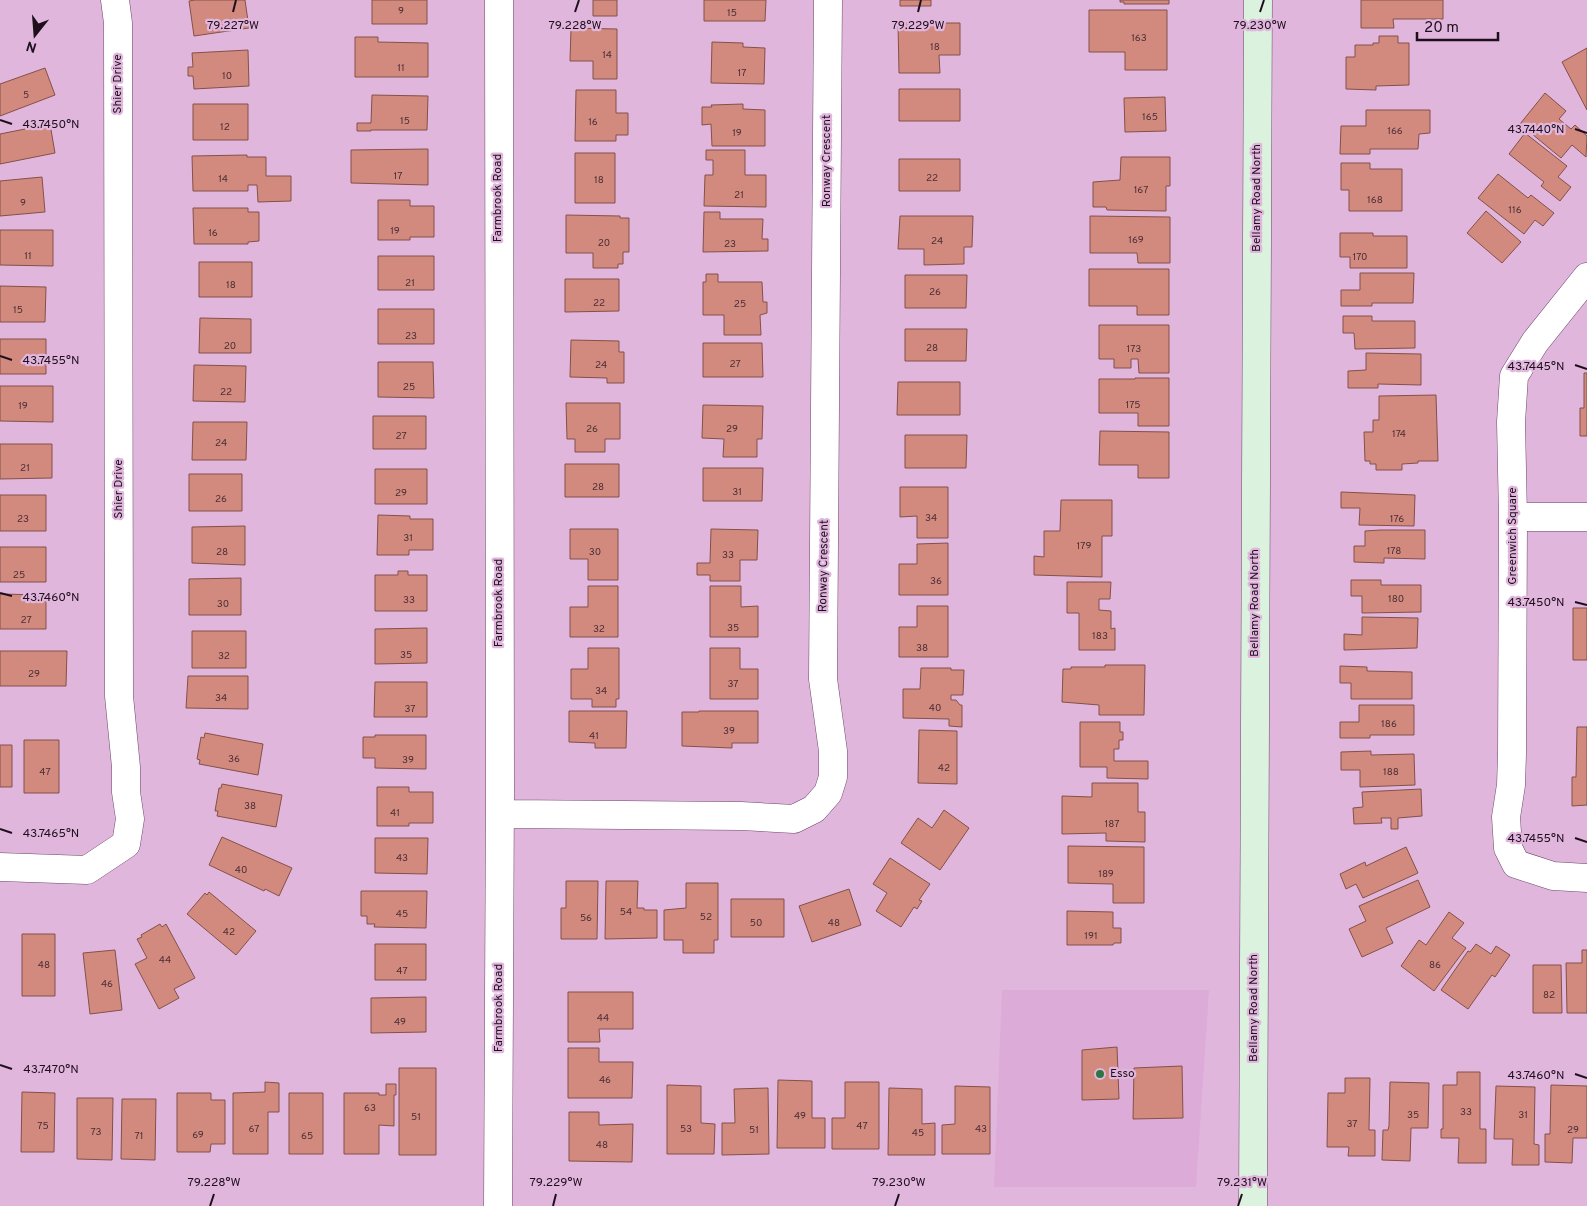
<svg xmlns="http://www.w3.org/2000/svg" width="1587" height="1206" font-family="Overpass,sans-serif">
<rect width="100%" height="100%" fill="#e1b6dd"/>
<path fill="#dcabd8" d="M1002 990H1209L1196 1187H994Z"/>
<path fill="#d28a7e" stroke="#845048" d="M195 0H245L249 28 194 36 189 1Z
M372 0H427V24H372Z
M593 0H617V16H593Z
M704 0H766L765 21H704Z
M900 0H931V6H900Z
M1120 0H1169V4H1124V2H1120Z
M1361 0H1443V19H1393L1394 28H1361Z
M1089 10H1167V70H1125V52H1089Z
M898 23H960V55H939L940 73H899Z
M571 28 617 29V79H593V61H570Z
M1379 36H1398V43H1409V85L1376 86V90L1346 89V57H1355V45H1373V43H1379Z
M355 37H378V42L428 43V77H355Z
M712 42 743 43V47L765 48 764 84 711 83Z
M1587 48V110L1562 62Z
M248 50 249 86 194 89 193 76H188V67H193L192 53Z
M45 68 55 95 0 116V84Z
M899 89H960V121H899Z
M576 90H616V113H628V135H616V141H575Z
M1545 93 1566 111 1559 119 1571 129 1575 125 1587 136 1586 157 1572 145 1561 158 1520 124Z
M372 95 428 96 427 130H371V131H357V123H371Z
M1165 97 1166 131 1125 132 1124 98Z
M193 104H248V140H193Z
M743 104V109L765 110V146H712L711 124 702 125V107H712L711 105Z
M1366 110H1430V133L1419 134 1418 149H1370V154H1340L1341 126H1366Z
M50 124 55 153 0 164V134Z
M1525 133 1567 166 1558 177 1571 187 1560 201 1541 186 1544 182 1509 154Z
M428 149V185L351 183V150Z
M706 150H745V175H766V207L704 206 705 175H713V160H706Z
M575 153H615V203H575Z
M247 155V157H266V176H291V201L258 202 257 185H248V191H193L192 156Z
M1121 157H1170V186H1166V211L1107 210 1106 207H1093V182L1120 180Z
M899 159H960V191H899Z
M1341 163H1370V169H1402V211H1349V190H1341Z
M1498 174 1528 198 1531 195 1554 213 1543 226 1535 220 1524 234 1478 198Z
M42 177 45 212 0 216V181Z
M378 200H410V206H434V237H410V240H378Z
M193 208H248V212H259V241L248 242V244H194Z
M1486 211 1521 242 1502 263 1467 233Z
M704 212H720V219H763L762 239H768V251L703 252Z
M566 215 620 216V218H629V252H623V264H618V268H593V253H566Z
M900 216H973L972 247H964V264L924 265V249H898Z
M1090 216 1170 217V263H1138L1137 253H1090Z
M0 230H53V266L0 265Z
M1340 233H1373V236H1407V268H1350V257H1340Z
M378 256H434V290H378Z
M199 262H252V297H199Z
M1089 269H1169V315H1137V306H1089Z
M1360 273H1414L1413 303H1372V306H1341V290H1360Z
M706 274H718V282H762L763 302H767V313L760 315 761 335H724V315H703V282H706Z
M905 275H967L966 308H905Z
M565 279H619V311L565 312Z
M0 286 46 287 45 322H0Z
M378 309H434V344H378Z
M1343 316H1372V321H1415V348L1355 349 1354 333H1343Z
M200 318 251 319V353H199Z
M1099 325H1169V373H1139L1138 359H1131V368H1114V359H1099Z
M905 329H967L966 361H905Z
M0 339H46V374H0Z
M571 340 619 341V352H624V383H607V378L570 377Z
M703 343H762L763 377H703Z
M1366 353 1421 354V385L1378 384V388H1348V371L1366 370Z
M378 362H433L434 398 378 397Z
M194 365 246 366 245 402 193 401Z
M1584 373H1587V436H1580V408H1584Z
M1135 378H1169V426H1138V413H1099V379H1135Z
M898 382H960V415H897Z
M0 386H53V422L0 421Z
M1436 395 1438 461H1418V463L1402 464V470H1376V464H1370V461H1365L1364 432H1373V420H1379V396Z
M566 403H620V439H605V452H575V439H567Z
M703 405 763 406 762 439H757V457H723L724 439 702 438Z
M373 416H426V449H373Z
M193 422H247L246 460H192Z
M1100 431 1169 432V478H1138V465H1099Z
M905 435H967L966 468H905Z
M0 444H52V478L0 479Z
M565 464H619V497H565Z
M703 468H763L762 501H703Z
M375 469H427V504H375Z
M189 474H242V511H189Z
M900 487H948V538H917V516L900 517Z
M1341 492 1415 495 1414 526 1359 525 1360 508H1341Z
M0 495H46V531H0Z
M1061 500H1112V536H1102V577L1034 575V556L1044 557V531H1060Z
M378 515 410 516V519H433V550H409V555H377Z
M245 526V565L192 563V527Z
M570 529H618V580H588V559H570Z
M711 529 758 530 757 560H740V581H710V575H697V563H710Z
M1380 530H1425V559L1384 558V563L1354 562V546H1365V531Z
M948 543V595H899V564H917V544Z
M0 547H46V582H0Z
M398 571H408V575H427V611H375V575H398Z
M241 578V615H189V579Z
M1351 580H1381V585H1421V612L1362 613V596H1351Z
M1067 582H1111L1110 599H1099V610L1111 611V629L1115 628V650H1079V613H1067Z
M588 586H618V637H570V607H588Z
M710 586H741V607L758 606V637H710Z
M0 594 46 595V629H0Z
M917 606H948V657H899V627H917Z
M1573 608H1587V660H1573Z
M1362 617 1418 618 1417 648 1344 650V634L1362 635Z
M427 628V663L375 664V629Z
M192 631H246V668H192Z
M588 648H619V699H616V707H592V699H571V669H588Z
M710 648H740V669H758V699H710Z
M0 651H67L66 686H0Z
M1105 665H1145L1144 715H1099V705L1062 702 1063 669H1071V667H1105Z
M1340 666 1367 667V671L1412 672V699H1351V683H1340Z
M921 668H951V670H964L963 695H951V700H956L960 705H962V727L949 726V719L903 718V689H920Z
M188 676H248V709L186 708Z
M375 682H427V717H374Z
M1359 705H1414V735H1370V738H1340V722H1359Z
M569 711H627L626 748H595V743L569 742Z
M699 711H758V743H732V748L682 746V712H699Z
M1080 722H1120V732H1123V740H1119V749H1114V761H1148V779L1107 778V767H1080Z
M1577 727H1587V805L1572 806V777H1576Z
M919 730 957 731V784L918 783Z
M205 733 263 744 258 775 199 764 200 760 197 759 201 737 204 738Z
M375 735H426V769L375 768V758H363V737H375Z
M24 740H59V793H24Z
M0 745H12V787H0Z
M1371 751V755L1414 754 1415 785 1360 787V770H1341V752Z
M1092 783H1138V812H1145V842L1106 841V833L1062 834V796L1092 797Z
M222 784 282 795 276 827 217 816 218 811H215L219 788H221Z
M377 787H409V792H433V823H409V826H377Z
M1421 789 1422 816 1398 818V829H1391V818H1381L1382 823 1354 824 1353 808 1363 807 1362 792Z
M944 810 969 828 940 870 901 843 918 818 932 828Z
M222 837 292 868 279 896 265 889 264 891 209 865Z
M375 838H428L427 874 375 873Z
M1068 846 1144 847V903H1113V884L1068 883Z
M1406 847 1418 873 1363 898 1356 884 1346 889 1340 874 1365 862 1366 866Z
M890 858 930 884 919 900 922 901 917 909 914 907 901 927 876 911 887 893 873 884Z
M1418 880 1430 907 1386 928 1393 943 1362 957 1349 929 1366 921 1359 906Z
M566 881H598L597 939H561V908H566Z
M606 881H638L637 908H644V910H657V938L605 939Z
M686 883H718V940H714V953H683V940H664V910L686 908Z
M849 889 861 925 812 942 799 906Z
M361 891H427L426 928 374 927 375 924H367V916H361Z
M209 892 256 931 236 955 187 914 205 893 207 895Z
M731 899H784V937H731Z
M1067 911 1113 912V928H1121V943H1114L1113 945H1067Z
M1449 912 1464 923 1452 938 1466 948 1434 991 1401 966 1419 940 1426 945Z
M160 924 162 927 166 924 195 978 174 989 179 998 159 1009 135 964 147 958 137 939 142 937 141 935Z
M22 934H55V996H22Z
M375 944H426V980H375Z
M1476 944 1491 954 1496 946 1510 955 1495 977 1492 975 1468 1009 1441 990 1468 951 1470 952Z
M115 950 122 1010 90 1014 83 953Z
M1582 950H1587V1013H1567L1566 963H1582Z
M1533 965H1561L1562 1013H1533Z
M568 992H633V1029H599L600 1042H568Z
M426 997V1032L371 1033V998Z
M1117 1047 1119 1099 1082 1100V1050Z
M568 1048H599V1062H633L632 1098H568Z
M1182 1066 1183 1118 1133 1119 1134 1068Z
M399 1068H436V1155H399Z
M1457 1072H1480V1129H1486V1163H1458L1459 1138H1441V1129H1443V1085H1457Z
M1345 1078H1370L1369 1130H1375V1156H1348L1349 1147H1327L1328 1093H1345Z
M778 1080 812 1081V1118H825V1148H777Z
M265 1082 279 1083V1112H268V1154H233V1093L265 1092Z
M845 1082H879V1149H832V1118H845Z
M1390 1082 1429 1083 1428 1128H1411L1410 1161 1382 1160 1383 1130H1388L1389 1126Z
M386 1084H396V1095H394V1126L379 1125V1154H344V1093H379V1095H386Z
M667 1085 701 1086V1123L715 1124 714 1154H667Z
M1551 1085 1587 1086V1138H1573L1572 1163 1545 1162V1134H1550Z
M955 1086 990 1087V1154H942V1125L955 1124Z
M1496 1086 1535 1087 1534 1144 1539 1145V1165H1512L1513 1139H1494Z
M768 1088 769 1154 722 1155V1123H735L734 1089Z
M889 1088 922 1089V1124L935 1123V1155H888Z
M22 1092 55 1093 54 1152H21Z
M177 1093H211V1100H225V1144H211L210 1152H177Z
M289 1093H323V1154H289Z
M77 1098H113L112 1160 77 1159Z
M122 1099H156L155 1160 121 1159Z
M569 1112H599V1125L633 1124 632 1162 569 1161Z"/>
<g fill="none" stroke-linecap="round" stroke-linejoin="round">
<defs>
<path id="street" d="M1587 277 1535 342 1514 376 1511 422 1513 517 1512 754 1511 785 1506 817 1508 848 1516 864 1553 876 1587 878
M1513 517H1587
M500 814 741 816 794 819 814 809 828 793 833 777V751L823 679 828 0
M0 867 87 870 126 844 130 819 126 792V767L119 696 118 23 115 0
M498 1206 500 790 499 0"/>
<path id="secondary" d="M1253 1206 1258 0"/>
</defs>
<use href="#street" stroke="#6c4769" stroke-width="29"/>
<use href="#secondary" stroke="#6c4769" stroke-width="29"/>
<use href="#street" stroke="#fff" stroke-width="28"/>
<use href="#secondary" stroke="#daf2de" stroke-width="28"/>
</g>
<path fill="none" stroke="#1e0f1d" stroke-width="2" d="M233 12 236 0M575 12 579 0M918 12 921 0M1260 12 1264 0M0 120 12 124M1575 129 1587 133M0 356 12 360M1575 365 1587 369M0 593 12 596M1575 602 1587 605M0 829 12 833M1575 838 1587 842M0 1065 12 1069M1575 1074 1587 1078M210 1206 214 1194M553 1206 556 1194M895 1206 899 1194M1238 1206 1242 1194"/>
<circle fill="#2e7541" stroke="#e1b6dd" stroke-width="2" cx="1100" cy="1074" r="5"/>
<g text-anchor="middle" dominant-baseline="central" stroke-width="4.5" stroke-linejoin="round" paint-order="stroke">
<g font-size="10" fill="#4b2e35">
<text x="401" y="11">9</text>
<text x="732" y="13">15</text>
<text x="1139" y="38">163</text>
<text x="935" y="47">18</text>
<text x="607" y="55">14</text>
<text x="401" y="68">11</text>
<text x="742" y="73">17</text>
<text x="227" y="76">10</text>
<text x="26" y="95">5</text>
<text x="1150" y="117">165</text>
<text x="405" y="121">15</text>
<text x="593" y="122">16</text>
<text x="225" y="127">12</text>
<text x="1395" y="131">166</text>
<text x="737" y="133">19</text>
<text x="398" y="176">17</text>
<text x="932" y="178">22</text>
<text x="223" y="179">14</text>
<text x="599" y="180">18</text>
<text x="1141" y="190">167</text>
<text x="739" y="195">21</text>
<text x="1375" y="200">168</text>
<text x="23" y="203">9</text>
<text x="1515" y="210">116</text>
<text x="395" y="231">19</text>
<text x="213" y="233">16</text>
<text x="1136" y="240">169</text>
<text x="937" y="241">24</text>
<text x="604" y="243">20</text>
<text x="730" y="244">23</text>
<text x="28" y="256">11</text>
<text x="1360" y="257">170</text>
<text x="410" y="283">21</text>
<text x="231" y="285">18</text>
<text x="935" y="292">26</text>
<text x="599" y="303">22</text>
<text x="740" y="304">25</text>
<text x="18" y="310">15</text>
<text x="411" y="336">23</text>
<text x="230" y="346">20</text>
<text x="932" y="348">28</text>
<text x="1134" y="349">173</text>
<text x="735" y="364">27</text>
<text x="601" y="365">24</text>
<text x="409" y="387">25</text>
<text x="226" y="392">22</text>
<text x="1133" y="405">175</text>
<text x="23" y="406">19</text>
<text x="592" y="429">26</text>
<text x="732" y="429">29</text>
<text x="1399" y="434">174</text>
<text x="401" y="436">27</text>
<text x="221" y="443">24</text>
<text x="25" y="468">21</text>
<text x="598" y="487">28</text>
<text x="737" y="492">31</text>
<text x="401" y="493">29</text>
<text x="221" y="499">26</text>
<text x="931" y="518">34</text>
<text x="23" y="519">23</text>
<text x="1397" y="519">176</text>
<text x="408" y="538">31</text>
<text x="1084" y="546">179</text>
<text x="1394" y="551">178</text>
<text x="222" y="552">28</text>
<text x="595" y="552">30</text>
<text x="728" y="555">33</text>
<text x="19" y="575">25</text>
<text x="936" y="581">36</text>
<text x="1396" y="599">180</text>
<text x="409" y="600">33</text>
<text x="223" y="604">30</text>
<text x="26" y="620">27</text>
<text x="733" y="628">35</text>
<text x="599" y="629">32</text>
<text x="1100" y="636">183</text>
<text x="922" y="648">38</text>
<text x="406" y="655">35</text>
<text x="224" y="656">32</text>
<text x="34" y="674">29</text>
<text x="733" y="684">37</text>
<text x="601" y="691">34</text>
<text x="221" y="698">34</text>
<text x="935" y="708">40</text>
<text x="410" y="709">37</text>
<text x="1389" y="724">186</text>
<text x="729" y="731">39</text>
<text x="594" y="736">41</text>
<text x="234" y="759">36</text>
<text x="408" y="760">39</text>
<text x="944" y="768">42</text>
<text x="45" y="772">47</text>
<text x="1391" y="772">188</text>
<text x="250" y="806">38</text>
<text x="395" y="813">41</text>
<text x="1112" y="824">187</text>
<text x="402" y="858">43</text>
<text x="241" y="870">40</text>
<text x="1106" y="874">189</text>
<text x="626" y="912">54</text>
<text x="402" y="914">45</text>
<text x="706" y="917">52</text>
<text x="586" y="918">56</text>
<text x="756" y="923">50</text>
<text x="834" y="923">48</text>
<text x="229" y="932">42</text>
<text x="1091" y="936">191</text>
<text x="165" y="960">44</text>
<text x="44" y="965">48</text>
<text x="1435" y="965">86</text>
<text x="402" y="971">47</text>
<text x="107" y="984">46</text>
<text x="1549" y="995">82</text>
<text x="603" y="1018">44</text>
<text x="400" y="1022">49</text>
<text x="605" y="1080">46</text>
<text x="370" y="1108">63</text>
<text x="1466" y="1112">33</text>
<text x="1413" y="1115">35</text>
<text x="1523" y="1115">31</text>
<text x="800" y="1116">49</text>
<text x="416" y="1117">51</text>
<text x="1352" y="1124">37</text>
<text x="43" y="1126">75</text>
<text x="862" y="1126">47</text>
<text x="254" y="1129">67</text>
<text x="686" y="1129">53</text>
<text x="981" y="1129">43</text>
<text x="754" y="1130">51</text>
<text x="1573" y="1130">29</text>
<text x="96" y="1132">73</text>
<text x="918" y="1133">45</text>
<text x="198" y="1135">69</text>
<text x="139" y="1136">71</text>
<text x="307" y="1136">65</text>
<text x="602" y="1145">48</text>
</g>
<g font-size="12" fill="#1e0f1d" stroke="#e1b6dd">
<text transform="translate(118 84) rotate(-90)">Shier Drive</text>
<text transform="translate(827 161) rotate(-90)">Ronway Crescent</text>
<text transform="translate(498 198) rotate(-90)">Farmbrook Road</text>
<text transform="translate(1257 198) rotate(-90)">Bellamy Road North</text>
<text transform="translate(119 489) rotate(-90)">Shier Drive</text>
<text transform="translate(1513 536) rotate(-90)">Greenwich Square</text>
<text transform="translate(824 566) rotate(-89)">Ronway Crescent</text>
<text transform="translate(499 603) rotate(-90)">Farmbrook Road</text>
<text transform="translate(1255 603) rotate(-90)">Bellamy Road North</text>
<text transform="translate(499 1008) rotate(-90)">Farmbrook Road</text>
<text transform="translate(1254 1008) rotate(-90)">Bellamy Road North</text>
</g>
<g font-size="12" fill="#1e0f1d" stroke="#e1b6dd" text-anchor="start">
<text x="1110" y="1074">Esso</text>
</g>
</g>
<g font-size="12" text-anchor="middle" fill="#1e0f1d" stroke="#e1b6dd" stroke-width="4.5" stroke-linejoin="round" paint-order="stroke">
<text x="233" y="29">79.227°W</text>
<text x="575" y="29">79.228°W</text>
<text x="918" y="29">79.229°W</text>
<text x="1260" y="29">79.230°W</text>
<text x="51" y="128">43.7450°N</text>
<text x="1536" y="133">43.7440°N</text>
<text x="51" y="364">43.7455°N</text>
<text x="1536" y="370">43.7445°N</text>
<text x="51" y="601">43.7460°N</text>
<text x="1536" y="606">43.7450°N</text>
<text x="51" y="837">43.7465°N</text>
<text x="1536" y="842">43.7455°N</text>
<text x="51" y="1073">43.7470°N</text>
<text x="1536" y="1079">43.7460°N</text>
<text x="214" y="1186">79.228°W</text>
<text x="556" y="1186">79.229°W</text>
<text x="899" y="1186">79.230°W</text>
<text x="1242" y="1186">79.231°W</text>
</g>
<g transform="translate(35 35) rotate(197)" stroke="#e1b6dd" stroke-width="4" paint-order="stroke">
<path d="M0-4L9 19L0 12L-9 19Z" fill="#1e0f1d"/>
<text y="-8" font-size="14" font-weight="bold" text-anchor="middle" fill="#1e0f1d">N</text>
</g>
<path d="M1417 32v8h81v-8" fill="none" stroke="#1e0f1d" stroke-width="2.5"/>
<text x="1424" y="32" font-size="15" fill="#1e0f1d" stroke="#e1b6dd" stroke-width="4" paint-order="stroke">20 m</text>
</svg>
